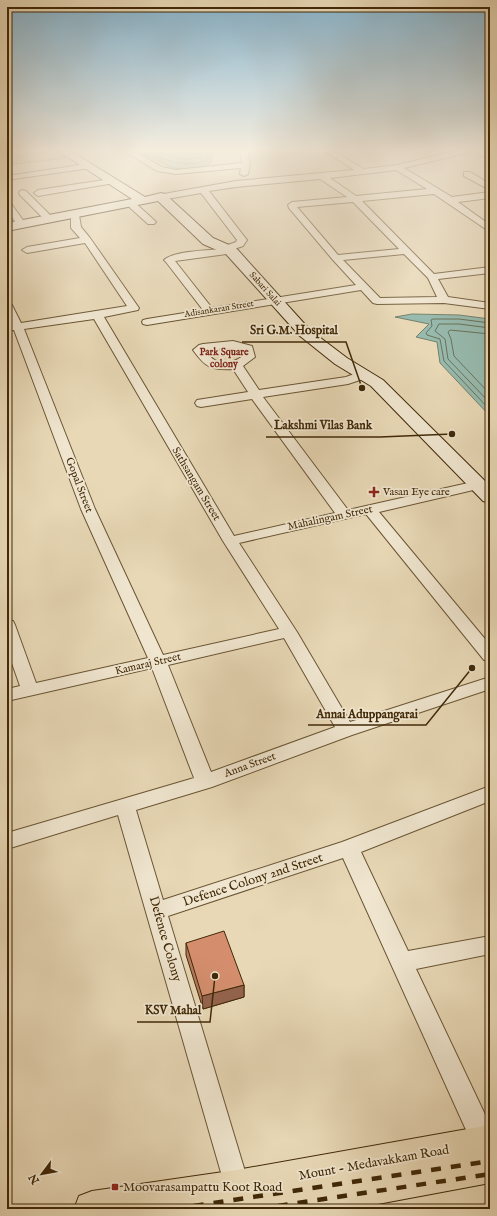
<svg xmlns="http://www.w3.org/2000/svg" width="497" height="1216" font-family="'IM FELL English',serif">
<rect width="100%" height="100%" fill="#e8d8b6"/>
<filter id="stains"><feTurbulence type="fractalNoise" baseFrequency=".005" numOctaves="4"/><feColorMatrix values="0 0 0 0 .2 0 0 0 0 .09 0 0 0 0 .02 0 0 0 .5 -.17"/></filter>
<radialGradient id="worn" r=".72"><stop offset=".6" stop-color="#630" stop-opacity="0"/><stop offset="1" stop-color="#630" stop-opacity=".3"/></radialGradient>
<path fill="#b9be8c" stroke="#7c744a" d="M9 150 16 156 53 151 66 158 7 165V151Z"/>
<path fill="#97baae" stroke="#74806b" d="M134 150H216L210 164C198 168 186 170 173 168Z
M412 314 459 315 490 319V416L440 363 437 342 416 337 429 324 395 317Z"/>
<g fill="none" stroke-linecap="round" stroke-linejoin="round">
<path stroke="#6c725a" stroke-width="1" d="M143 150C165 160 182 168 206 161L212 150
M155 150C173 158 182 162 202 157L206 150
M490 323 459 319H433L431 320 432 326 426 333 427 335 440 339 444 361 490 410
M490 328 459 324H439L435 331 445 339 448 359 490 403
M490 334 450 330 448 332 451 339 454 356 490 394"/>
<defs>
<path id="street" d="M122 150H131L162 167 176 170 242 163 240 150H248L250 165 248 174 244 176 240 174 241 168 176 174 157 171Z
M323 150H332L364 169 397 165 460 150H479L490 154V159L470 152 404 168 452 197 490 192V198L458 202 490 225V232L434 194 362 201 434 274 490 267V273L438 279 448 297 490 303V309L444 303 377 304 373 303 361 290 147 325 143 324 142 322 143 320 147 319 203 310 166 262 164 260C173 251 210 250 224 249L225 246 236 242 237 240 201 193 161 200 158 199 157 197 158 195 236 181 354 170ZM396 170 427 189 356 196 330 178ZM320 179 347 197 292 202 288 205 289 208 333 260 356 285 212 308 175 261 234 253 236 251 234 249 243 246 247 240 209 191 236 187ZM353 202 399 249 338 255 297 207ZM404 254 428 278 437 297 380 298 343 260Z
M87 164 91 166 90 168 7 180V176Z
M464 172H470L490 184V190L464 176Z
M111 179H114L115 181 114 183 38 196 34 193 38 190Z
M23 190 26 191 52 217 53 219 52 221H46L20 195 19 193 20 191Z
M130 200 133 201 154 220 156 222 154 224H148L127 205 126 203Z
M7 201 10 202 25 223 27 225 25 227H19L7 210Z
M75 212 79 215 81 227 90 238 139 308 138 310 104 317 234 536 335 513 252 399 201 407 197 406 195 403 197 400 248 392 233 369C211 370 206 368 193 350L199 345 203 344 233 341 252 346 255 357 243 366 259 390 346 377 362 371 366 372 368 375 366 378 348 384 263 397 348 510 477 481 482 482 484 485 482 488 379 512 490 645V661L484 660 366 514 239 543 297 632 350 722 490 677V689L352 735 212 787 136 810 163 900 342 842 490 786V801L361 852 408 951 490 936V954L416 969 490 1125V1154L485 1156 476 1152 343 858 168 916 250 1188 246 1197 237 1201 228 1197 118 815 7 849V833L194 778 152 668 7 701V689L20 686 7 649V620L13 621 15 625 36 683 148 658 81 509 14 330 7 331V325L11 324 7 316V302L12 305 21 323 127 306 85 243 27 253 22 250 27 247 80 238 71 228V215ZM94 319 223 541 279 629 163 655 95 509 24 329ZM226 348 243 350V356C228 366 217 366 205 351ZM284 638 335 727 211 772 168 665Z"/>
<path id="secondary" d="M57 150H69L145 197 161 193 165 194 213 238 236 248 310 330 347 358 383 380 490 486V503L483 501 371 386 335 364 300 336 226 254 203 244 158 201 7 231V223L132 199Z"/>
<path id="primary" d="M490 1125V1183L351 1209H231V1207L218 1209H74L79 1196 92 1191 237 1170Z"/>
</defs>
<use href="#street" stroke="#6a5533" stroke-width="2"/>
<use href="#secondary" stroke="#402907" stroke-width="2"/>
<use href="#primary" stroke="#402907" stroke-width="2"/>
<use href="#street" fill="#f0e6d0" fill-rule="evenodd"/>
<use href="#secondary" fill="#f0e6d0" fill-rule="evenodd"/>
<use href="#primary" fill="#e8d8b6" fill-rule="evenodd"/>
<path stroke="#402907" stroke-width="4.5" stroke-dasharray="10 10" stroke-linecap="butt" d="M174 1209 490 1161
M258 1209 490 1174"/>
</g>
<path fill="#b67a5f" stroke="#402907" d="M186 943 244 985V997L203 1009 186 955Z"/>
<path fill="#94634d" stroke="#402907" d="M244 985V997L203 1009 202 996Z"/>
<path fill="#d48e6e" stroke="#402907" d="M224 931 244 985 202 996 186 943Z"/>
<linearGradient id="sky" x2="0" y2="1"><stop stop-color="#87b6d1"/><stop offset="0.47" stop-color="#f5edde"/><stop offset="1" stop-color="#f5edde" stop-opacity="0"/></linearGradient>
<rect width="497" height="320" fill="url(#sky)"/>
<g fill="#8f2418" stroke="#f0e6d0" stroke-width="1.5">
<path d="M372 486h4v4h4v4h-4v4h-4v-4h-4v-4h4z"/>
<rect x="111" y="1183" width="8" height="8" rx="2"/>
</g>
<g text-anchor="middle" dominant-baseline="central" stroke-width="3.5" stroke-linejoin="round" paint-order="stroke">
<g font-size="9" fill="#402907" stroke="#f0e6d0">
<text transform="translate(265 289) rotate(48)">Sabari Salai</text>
<text transform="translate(219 309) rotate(-9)">Adisankaran Street</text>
</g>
<g font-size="10" font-weight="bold" fill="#7a1f14" stroke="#f0e6d0">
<text x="224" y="352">Park Square<tspan x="224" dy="12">colony</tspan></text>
</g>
<g font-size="11" fill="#402907" stroke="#f0e6d0">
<text transform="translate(196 484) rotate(59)">Sathsangam Street</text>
<text transform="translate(79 485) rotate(69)">Gopal Street</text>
<text transform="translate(330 518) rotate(-12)">Mahalingam Street</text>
<text transform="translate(148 664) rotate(-13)">Kamaraj Street</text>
<text transform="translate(250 765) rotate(-20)">Anna Street</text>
</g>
<g font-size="11" fill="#402907" stroke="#f0e6d0" text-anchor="start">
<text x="383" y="492">Vasan Eye care</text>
</g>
<g font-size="13" fill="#402907" stroke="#f0e6d0">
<text transform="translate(253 880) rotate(-18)">Defence Colony 2nd Street</text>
<text transform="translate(165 939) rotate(74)">Defence Colony</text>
<text transform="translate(374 1163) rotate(-10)">Mount - Medavakkam Road</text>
</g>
<g font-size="13" fill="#402907" stroke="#f0e6d0" text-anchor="start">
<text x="123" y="1187">Moovarasampattu Koot Road</text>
</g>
</g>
<path fill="none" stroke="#402907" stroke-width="1.5" d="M362 388L346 342H242M452 434L380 437H266M472 668L426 725H308M215 976L210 1022H137"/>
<g fill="#402907" stroke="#f0e6d0" stroke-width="1.5">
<circle cx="362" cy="388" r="4"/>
<circle cx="452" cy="434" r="4"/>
<circle cx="472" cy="668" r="4"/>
<circle cx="215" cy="976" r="4"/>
</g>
<g font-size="12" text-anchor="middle" font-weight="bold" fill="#402907" stroke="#f0e6d0" stroke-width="3.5" stroke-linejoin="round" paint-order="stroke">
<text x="294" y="334">Sri G.M. Hospital</text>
<text x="323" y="429">Lakshmi Vilas Bank</text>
<text x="367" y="718">Annai Aduppangarai</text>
<text x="173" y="1014">KSV Mahal</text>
</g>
<rect width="497" height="1216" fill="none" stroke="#e8d8b6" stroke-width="24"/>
<rect x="8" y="8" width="481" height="1200" fill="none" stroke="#402907" stroke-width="2"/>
<rect x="12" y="12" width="473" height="1192" fill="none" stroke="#402907"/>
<g transform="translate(42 1174) rotate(238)" stroke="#f0e6d0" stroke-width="3" paint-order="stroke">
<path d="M0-3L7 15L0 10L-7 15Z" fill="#402907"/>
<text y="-6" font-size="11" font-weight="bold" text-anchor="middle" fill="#402907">N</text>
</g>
<rect width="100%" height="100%" filter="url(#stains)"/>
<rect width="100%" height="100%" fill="url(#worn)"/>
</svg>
